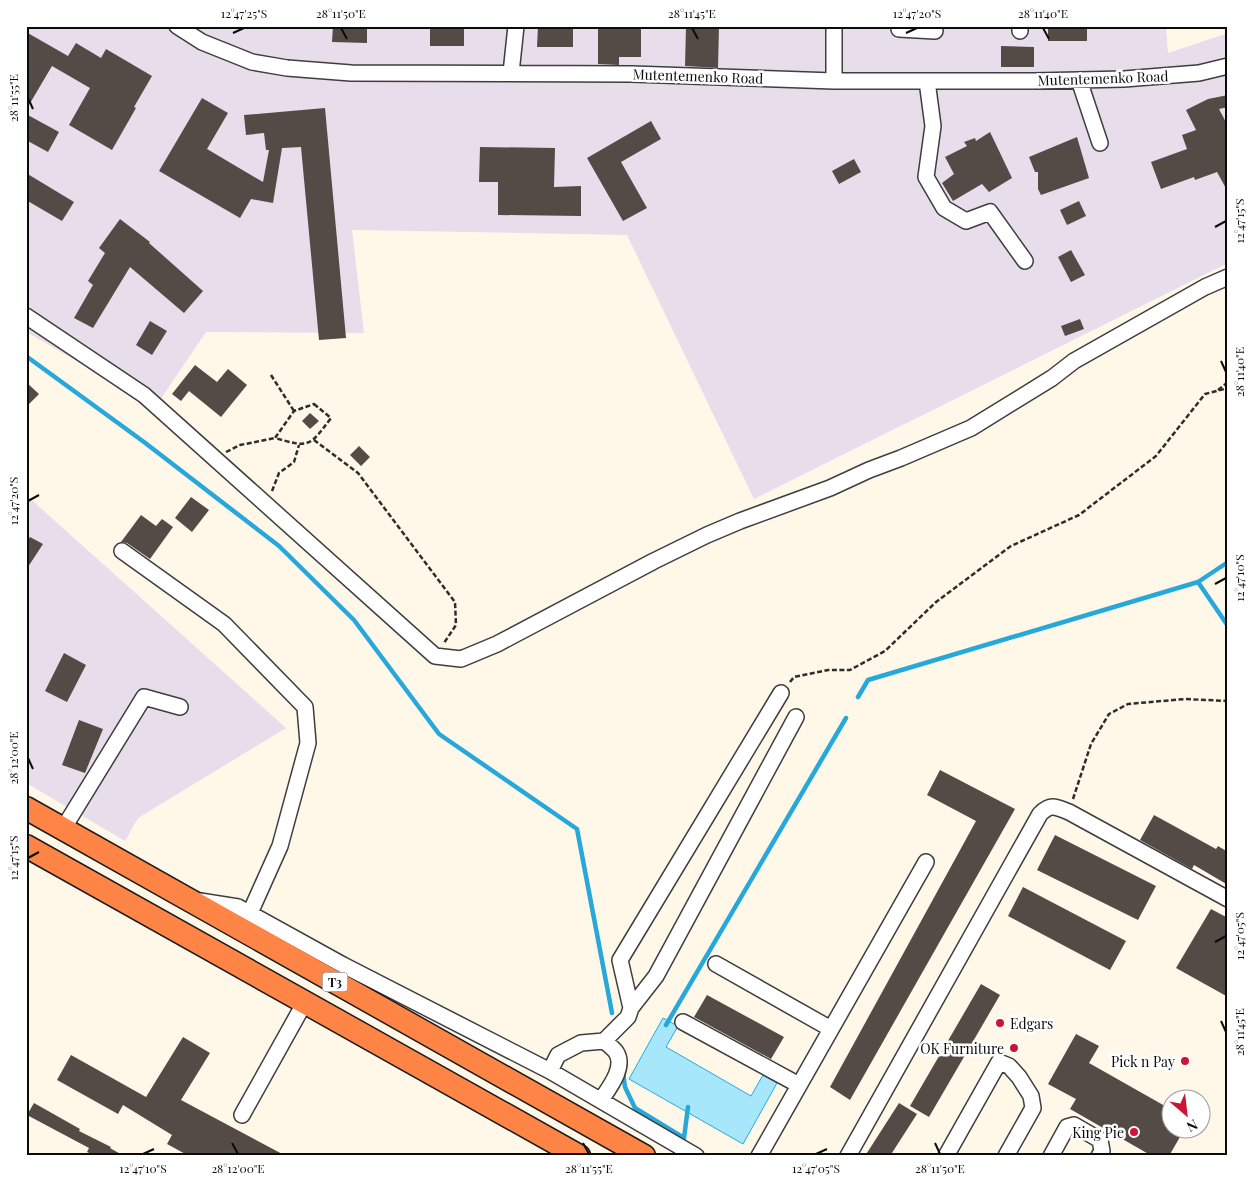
<svg xmlns="http://www.w3.org/2000/svg" width="1254" height="1182" font-family="'Playfair Display',serif">
<rect width="100%" height="100%" fill="#fff8e9"/>
<path fill="#e8ddeb" d="M26 26H1166L1168 53 1228 33V263L754 499 627 235 352 230 364 333 206 332 156 406 26 332Z
M26 495 286 728 138 818 125 841 26 783Z"/>
<path fill="#a7e7fc" stroke="#27a8db" d="M663 1018 678 1026 666 1047 751 1096 763 1075 777 1083 743 1144 629 1079Z"/>
<g fill="none" stroke-linecap="round" stroke-linejoin="round">
<path stroke="#27a8db" stroke-width="4.5" d="M26 356 144 442 279 546 354 620 439 734 577 829 612 1013
M1198 582 1228 626
M858 697 868 680 1198 582 1228 562
M666 1025 846 718
M623 1072 625 1087 635 1108 684 1138 688 1107"/>
</g>
<path fill="#544a46" d="M333 26H367V43L332 42Z
M430 26H464V46H430Z
M538 26H573V47H537Z
M598 26H641V57H619V65L598 64Z
M686 26H719L718 68 685 66Z
M1048 26H1087V41H1048Z
M26 32 68 56 76 43 101 58 106 49 152 76 134 107 136 108 112 150 69 125 90 88 52 66 26 110Z
M1001 46 1034 47V67H1001Z
M1228 95V107L1219 109 1228 126V192L1217 172 1195 180 1194 177 1161 189 1151 162 1187 149 1182 135 1196 130 1186 110 1208 99Z
M202 98 228 113 207 149 263 182 269 150H266L264 133 246 135 244 115 325 108 346 338 319 340 301 147 282 148 273 203 251 199 240 218 159 171Z
M26 114 59 132 48 152 26 140Z
M651 121 661 139 621 162 647 208 623 221 587 158Z
M990 132 1012 178 989 192 982 184 953 201 942 183 954 174 945 157 967 146 964 142 975 138 976 141Z
M1077 137 1089 178 1041 195 1038 189V172H1035L1029 157Z
M480 147 555 148 554 187 581 186V216L498 215V182H479Z
M854 159 861 172 839 184 832 171Z
M26 173 74 202 62 221 26 200Z
M1079 201 1086 216 1067 225 1060 210Z
M120 219 150 242 149 243 203 291 184 313 130 267 93 328 74 318 93 285 88 281 105 253 99 248Z
M1071 250 1085 275 1071 282 1058 257Z
M1080 319 1084 329 1065 336 1061 326Z
M150 321 167 331 152 355 136 345Z
M195 365 217 382 228 369 247 385 221 417 189 391 181 401 172 394Z
M26 382 39 394 26 407Z
M310 413 319 421 310 429 302 421Z
M359 446 370 457 361 466 350 455Z
M191 497 209 510 192 532 175 518Z
M141 515 156 526 162 519 173 527 150 559 127 543 121 542Z
M30 537 43 544 26 570V543Z
M64 653 86 665 67 702 45 691Z
M79 720 103 729 85 773 62 765Z
M940 770 1015 809 850 1100 830 1087 976 821 927 795Z
M1154 815 1216 849 1218 846 1228 852V885L1194 865 1192 869 1140 840Z
M1055 835 1156 886 1138 920 1037 870Z
M1023 887 1126 941 1110 970 1008 916Z
M1211 909 1228 918V997L1176 968Z
M981 984 1000 995 929 1117 910 1106Z
M707 995 784 1037 771 1059 694 1017Z
M1076 1034 1099 1046 1089 1063 1172 1110V1130H1184L1169 1156H1152L1070 1109 1076 1099 1048 1084Z
M183 1037 210 1053 181 1100 286 1156H189L167 1144 172 1135 123 1105 118 1114 57 1080 71 1055 146 1097Z
M34 1103 80 1129 79 1131 111 1147 110 1148 124 1156H96L87 1152 89 1148 27 1115Z
M899 1103 917 1114 890 1156H865Z"/>
<g fill="none" stroke-linecap="round" stroke-linejoin="round">
<defs>
<path id="minor" d="M177 26 202 42 252 62 287 68 351 73 632 74 834 81H1033L1124 79 1199 73 1228 66
M834 26V81
M899 26V29L935 31
M1020 31V26
M511 73 516 26
M1079 80 1100 143
M927 81 933 126 926 177 944 208 966 221 990 212 1025 261
M26 316 144 395 435 656 461 659 497 644 654 561 707 535 740 521 830 488 869 470 901 458 971 428 1052 378 1074 361 1205 287 1228 277
M122 551 224 624 305 707 308 743 280 846 250 913
M63 829 144 697 180 707
M200 901 238 907 343 965 550 1071 696 1156
M716 964 831 1029
M631 1008 656 976 796 717
M683 1022 799 1085
M550 1071 558 1055 581 1043 604 1041 628 1017 631 1008 620 960 781 693
M601 1100C609 1088 626 1067 616 1052 613 1048 608 1044 604 1041
M242 1115 305 1002
M759 1156 926 862
M848 1156 1040 814C1051 803 1056 807 1069 812L1228 899
M946 1156 999 1062 1009 1066 1019 1077 1031 1096 1033 1108 1006 1156
M1051 1156 1067 1127 1074 1125 1100 1140 1102 1151 1099 1156"/>
<path id="highway" d="M26 808 644 1156
M26 846 579 1156"/>
</defs>
<use href="#minor" stroke="#3e3e3e" stroke-width="18"/>
<use href="#highway" stroke="#1c1c1c" stroke-width="25"/>
<path stroke="#2d2d2d" stroke-width="2.5" stroke-dasharray="5 2.5" stroke-linecap="butt" d="M271 375 294 411
M1218 390 1228 382
M314 404 331 418C309 447 310 448 275 438L294 411Z
M314 440 358 473 455 602 456 625 444 643
M226 452 240 445 275 438
M272 491 279 473 294 462 299 445
M790 682 794 677 828 670H850L885 651 936 602 1011 546 1079 515 1156 456 1205 394 1228 388
M1073 799 1091 744 1109 714 1128 704 1185 699 1228 701"/>
<use href="#minor" stroke="#fff" stroke-width="15"/>
<use href="#highway" stroke="#ff8547" stroke-width="22"/>
</g>
<path fill="none" stroke="#0b0b0b" stroke-width="2" d="M341 28 347 39M692 28 698 39M1043 28 1049 39M233 33 244 28M906 33 917 28M28 98 33 109M1215 227 1226 221M1221 361 1226 372M28 501 39 495M1215 584 1226 578M28 758 33 769M28 858 39 852M1215 942 1226 936M1221 1021 1226 1032M232 1143 238 1154M583 1143 589 1154M935 1143 940 1154M143 1154 154 1149M816 1154 827 1149"/>
<g fill="#c81634" stroke="#fff" stroke-width="2">
<circle cx="1000" cy="1023" r="5"/>
<circle cx="1014" cy="1048" r="5"/>
<circle cx="1185" cy="1061" r="5"/>
<circle cx="1134" cy="1132" r="5"/>
</g>
<g text-anchor="middle" dominant-baseline="central" stroke-width="5" stroke-linejoin="round" paint-order="stroke">
<rect fill="#fff" stroke="#545454" stroke-width="1" x="322.5" y="972.5" width="25" height="19" rx="4"/>
<g font-size="12" font-weight="bold" fill="#0b0b0b">
<text x="335" y="982">T3</text>
</g>
<g font-size="14" fill="#0b0b0b" stroke="#fff">
<text transform="translate(698 76) rotate(2)">Mutentemenko Road</text>
<text transform="translate(1103 78) rotate(-2)">Mutentemenko Road</text>
</g>
<g font-size="14" fill="#0b0b0b" stroke="#fff" text-anchor="end">
<text x="1010" y="1023" text-anchor="start">Edgars</text>
<text x="1004" y="1048">OK Furniture</text>
<text x="1175" y="1061">Pick n Pay</text>
<text x="1124" y="1132">King Pie</text>
</g>
</g>
<rect width="1254" height="1182" fill="none" stroke="#ffffff" stroke-width="55"/>
<g transform="translate(1186 1114) rotate(152)"><circle r="24" fill="#ffffff" stroke="#9d9d9d"/>
<path d="M0-4L9 19L0 12L-9 19Z" fill="#c81634"/>
<text y="-8" font-size="14" font-weight="bold" text-anchor="middle" fill="#0b0b0b">N</text>
</g>
<rect x="28" y="28" width="1198" height="1126" fill="none" stroke="#0b0b0b" stroke-width="2"/>
<g font-size="12" text-anchor="middle" fill="#0b0b0b">
<text x="244" y="18">12°47'25"S</text>
<text x="341" y="18">28°11'50"E</text>
<text x="692" y="18">28°11'45"E</text>
<text x="917" y="18">12°47'20"S</text>
<text x="1043" y="18">28°11'40"E</text>
<text transform="translate(14 98) rotate(-90)" y="4">28°11'55"E</text>
<text transform="translate(1240 221) rotate(-90)" y="4">12°47'15"S</text>
<text transform="translate(1240 372) rotate(-90)" y="4">28°11'40"E</text>
<text transform="translate(14 501) rotate(-90)" y="4">12°47'20"S</text>
<text transform="translate(1240 578) rotate(-90)" y="4">12°47'10"S</text>
<text transform="translate(14 758) rotate(-90)" y="4">28°12'00"E</text>
<text transform="translate(14 858) rotate(-90)" y="4">12°47'15"S</text>
<text transform="translate(1240 936) rotate(-90)" y="4">12°47'05"S</text>
<text transform="translate(1240 1032) rotate(-90)" y="4">28°11'45"E</text>
<text x="143" y="1173">12°47'10"S</text>
<text x="238" y="1173">28°12'00"E</text>
<text x="589" y="1173">28°11'55"E</text>
<text x="816" y="1173">12°47'05"S</text>
<text x="940" y="1173">28°11'50"E</text>
</g>
</svg>
